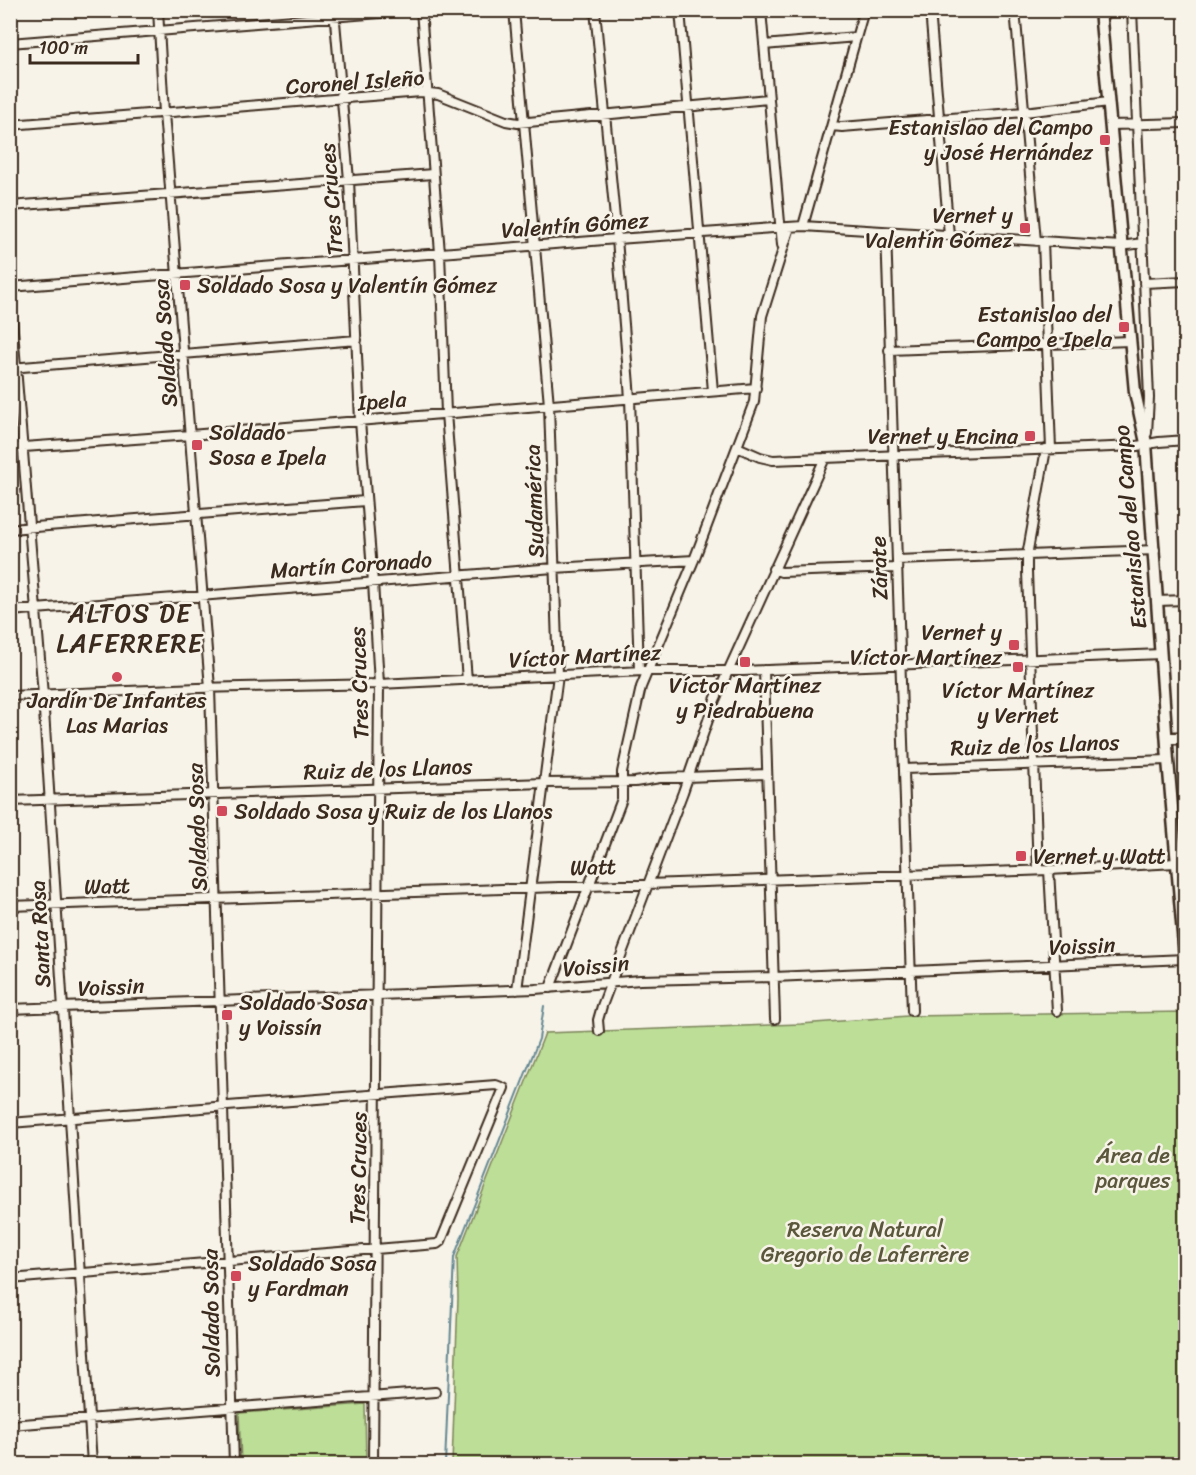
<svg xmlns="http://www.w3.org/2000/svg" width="1196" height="1475" font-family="Sriracha,sans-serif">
<rect width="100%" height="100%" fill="#f7f3e8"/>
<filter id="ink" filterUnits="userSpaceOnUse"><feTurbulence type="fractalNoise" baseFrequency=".0167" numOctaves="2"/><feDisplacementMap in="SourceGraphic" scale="12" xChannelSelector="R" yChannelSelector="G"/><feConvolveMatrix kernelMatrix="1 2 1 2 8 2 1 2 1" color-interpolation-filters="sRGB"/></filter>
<g filter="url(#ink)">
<path fill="#bcde97" stroke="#7c845a" stroke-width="1.5" d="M1185 1012V1464H452L458 1298 457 1257 545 1033 801 1024 908 1016Z
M365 1404 366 1464H241L239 1413Z"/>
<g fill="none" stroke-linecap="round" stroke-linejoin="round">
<path stroke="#638791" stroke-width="2" d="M445 1464 454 1257 539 1039 544 1006"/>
<defs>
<path id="street" d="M158 10 164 113 210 688 234 1464
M334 10 349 180 360 421 373 582 379 684 373 1464
M421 10 440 253 446 413 467 680
M514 10 549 405 558 675 517 990
M595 10 617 239 630 398 639 671
M680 10 713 391
M761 10 782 245
M930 10 949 235
M1015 10 1036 241
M1132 10 1145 302 1149 398 1147 433
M10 43 418 10
M764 45 856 37
M10 125 421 92 438 94 506 121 518 123 768 99
M1111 125 1186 123
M832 126 842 127 1024 112 1109 102
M10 206 433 174
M803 226 864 10
M886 232 912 1011
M1043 241 1051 449
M1144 283 1186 281
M10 287 617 239 803 226 1121 246 1142 243
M10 294 43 695 92 1464
M889 350 1130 341
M10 368 357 340
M737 447 760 457 773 460 1137 446 1159 442 1186 440
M10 448 190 435 756 388
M10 529 365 501
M897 560 1155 550
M773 569 781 572 897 568
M1157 601 1186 600
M10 611 554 568 694 560
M764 670 775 1019
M10 696 198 688 379 684 643 671H743L1161 654
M904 769 1168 760
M10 801 544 783 635 782 660 778 766 774
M1038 870 1027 572V556L1046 449
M1049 870 1057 1011
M10 906 1049 870 1176 863
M550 988 622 799V772L641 687 694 560 754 402 762 316 790 227
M10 1009 535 989 640 980 774 977 1185 959
M599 1031 598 1020 602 1006 683 792 715 700 825 458
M10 1123 496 1085 504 1088 441 1241 437 1244 10 1279
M10 1425 435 1392"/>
<path id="secondary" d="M1100 10 1135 392 1146 443 1168 760 1186 969
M1167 738H1186"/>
</defs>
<use href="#street" stroke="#3b2a1e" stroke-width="12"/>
<use href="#secondary" stroke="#3b2a1e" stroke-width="15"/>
<use href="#street" stroke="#f7f3e8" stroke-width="8"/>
<use href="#secondary" stroke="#f7f3e8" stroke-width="10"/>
</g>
</g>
<g fill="#d1495b" stroke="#f7f3e8" stroke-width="2">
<rect x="1099" y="134" width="12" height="12" rx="3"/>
<rect x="1019" y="222" width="12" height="12" rx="3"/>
<rect x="179" y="279" width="12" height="12" rx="3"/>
<rect x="1118" y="321" width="12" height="12" rx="3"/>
<rect x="1024" y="430" width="12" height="12" rx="3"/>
<rect x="191" y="439" width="12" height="12" rx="3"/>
<rect x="1008" y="639" width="12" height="12" rx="3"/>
<rect x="739" y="656" width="12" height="12" rx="3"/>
<rect x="1012" y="661" width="12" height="12" rx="3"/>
<circle cx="117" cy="677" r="6"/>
<rect x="216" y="805" width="12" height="12" rx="3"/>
<rect x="1015" y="850" width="12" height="12" rx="3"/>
<rect x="221" y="1009" width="12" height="12" rx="3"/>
<rect x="230" y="1270" width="12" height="12" rx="3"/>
</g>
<g text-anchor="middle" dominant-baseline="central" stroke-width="5" stroke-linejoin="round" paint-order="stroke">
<g font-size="22" fill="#3b2a1e" stroke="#f7f3e8">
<text transform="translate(355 82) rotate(-4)">Coronel Isleño</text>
<text transform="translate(331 199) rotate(-94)">Tres Cruces</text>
<text transform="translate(575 225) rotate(-4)">Valentín Gómez</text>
<text transform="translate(165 343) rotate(-94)">Soldado Sosa</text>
<text transform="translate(382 401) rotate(-5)">Ipela</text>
<text transform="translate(534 501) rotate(-92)">Sudamérica</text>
<text transform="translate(1130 527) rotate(-95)">Estanislao del Campo</text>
<text transform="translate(351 565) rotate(-4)">Martín Coronado</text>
<text transform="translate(879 568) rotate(-92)">Zárate</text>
<text transform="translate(585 656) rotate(-3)">Víctor Martínez</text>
<text transform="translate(359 683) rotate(-92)">Tres Cruces</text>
<text transform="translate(1035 745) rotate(-2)">Ruiz de los Llanos</text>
<text transform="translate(388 769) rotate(-2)">Ruiz de los Llanos</text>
<text transform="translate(197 827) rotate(-92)">Soldado Sosa</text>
<text transform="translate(593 867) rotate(-2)">Watt</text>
<text transform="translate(107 886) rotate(-2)">Watt</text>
<text transform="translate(40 934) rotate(-93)">Santa Rosa</text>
<text transform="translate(1082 946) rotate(-2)">Voissin</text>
<text transform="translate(596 966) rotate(-5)">Voissin</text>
<text transform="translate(111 987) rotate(-2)">Voissin</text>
<text transform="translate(358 1168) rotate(-89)">Tres Cruces</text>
<text transform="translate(211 1313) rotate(-91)">Soldado Sosa</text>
</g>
<g font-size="22" fill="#3b2a1e" stroke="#f7f3e8" text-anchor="start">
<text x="1093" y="127" text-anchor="end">Estanislao del Campo<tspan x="1093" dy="25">y José Hernández</tspan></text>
<text x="1013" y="215" text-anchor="end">Vernet y<tspan x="1013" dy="25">Valentín Gómez</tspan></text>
<text x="197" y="285">Soldado Sosa y Valentín Gómez</text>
<text x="1112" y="314" text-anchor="end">Estanislao del<tspan x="1112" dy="25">Campo e Ipela</tspan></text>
<text x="209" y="432">Soldado<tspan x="209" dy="25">Sosa e Ipela</tspan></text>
<text x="1018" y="436" text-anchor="end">Vernet y Encina</text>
<text x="1002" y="632" text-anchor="end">Vernet y<tspan x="1002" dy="25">Víctor Martínez</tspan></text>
<text x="745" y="685" text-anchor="middle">Víctor Martínez<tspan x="745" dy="25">y Piedrabuena</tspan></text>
<text x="1018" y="690" text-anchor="middle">Víctor Martínez<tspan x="1018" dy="25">y Vernet</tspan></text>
<text x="117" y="700" text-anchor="middle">Jardín De Infantes<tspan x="117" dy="25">Las Marias</tspan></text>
<text x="234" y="811">Soldado Sosa y Ruiz de los Llanos</text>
<text x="1033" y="856">Vernet y Watt</text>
<text x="239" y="1002">Soldado Sosa<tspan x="239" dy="25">y Voissín</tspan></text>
<text x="248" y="1263">Soldado Sosa<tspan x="248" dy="25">y Fardman</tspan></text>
</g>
<g font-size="22" fill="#5b573c" stroke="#f7f3e8">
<text x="1133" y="1155">Área de<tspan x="1133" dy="25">parques</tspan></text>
<text x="865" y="1229">Reserva Natural<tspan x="865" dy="25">Gregorio de Laferrère</tspan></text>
</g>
<g font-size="26" letter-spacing="1.5" fill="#3b2a1e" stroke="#f7f3e8">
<text x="130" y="613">ALTOS DE<tspan x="130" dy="30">LAFERRERE</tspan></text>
</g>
</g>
<rect width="1196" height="1475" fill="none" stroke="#f7f3e8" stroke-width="36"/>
<rect x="18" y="18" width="1160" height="1439" fill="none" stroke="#3b2a1e" stroke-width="2" filter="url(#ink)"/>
<path d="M30 54v9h108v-9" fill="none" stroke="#3b2a1e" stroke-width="3"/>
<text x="39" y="54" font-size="18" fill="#3b2a1e" stroke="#f7f3e8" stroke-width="4.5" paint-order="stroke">100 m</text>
</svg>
